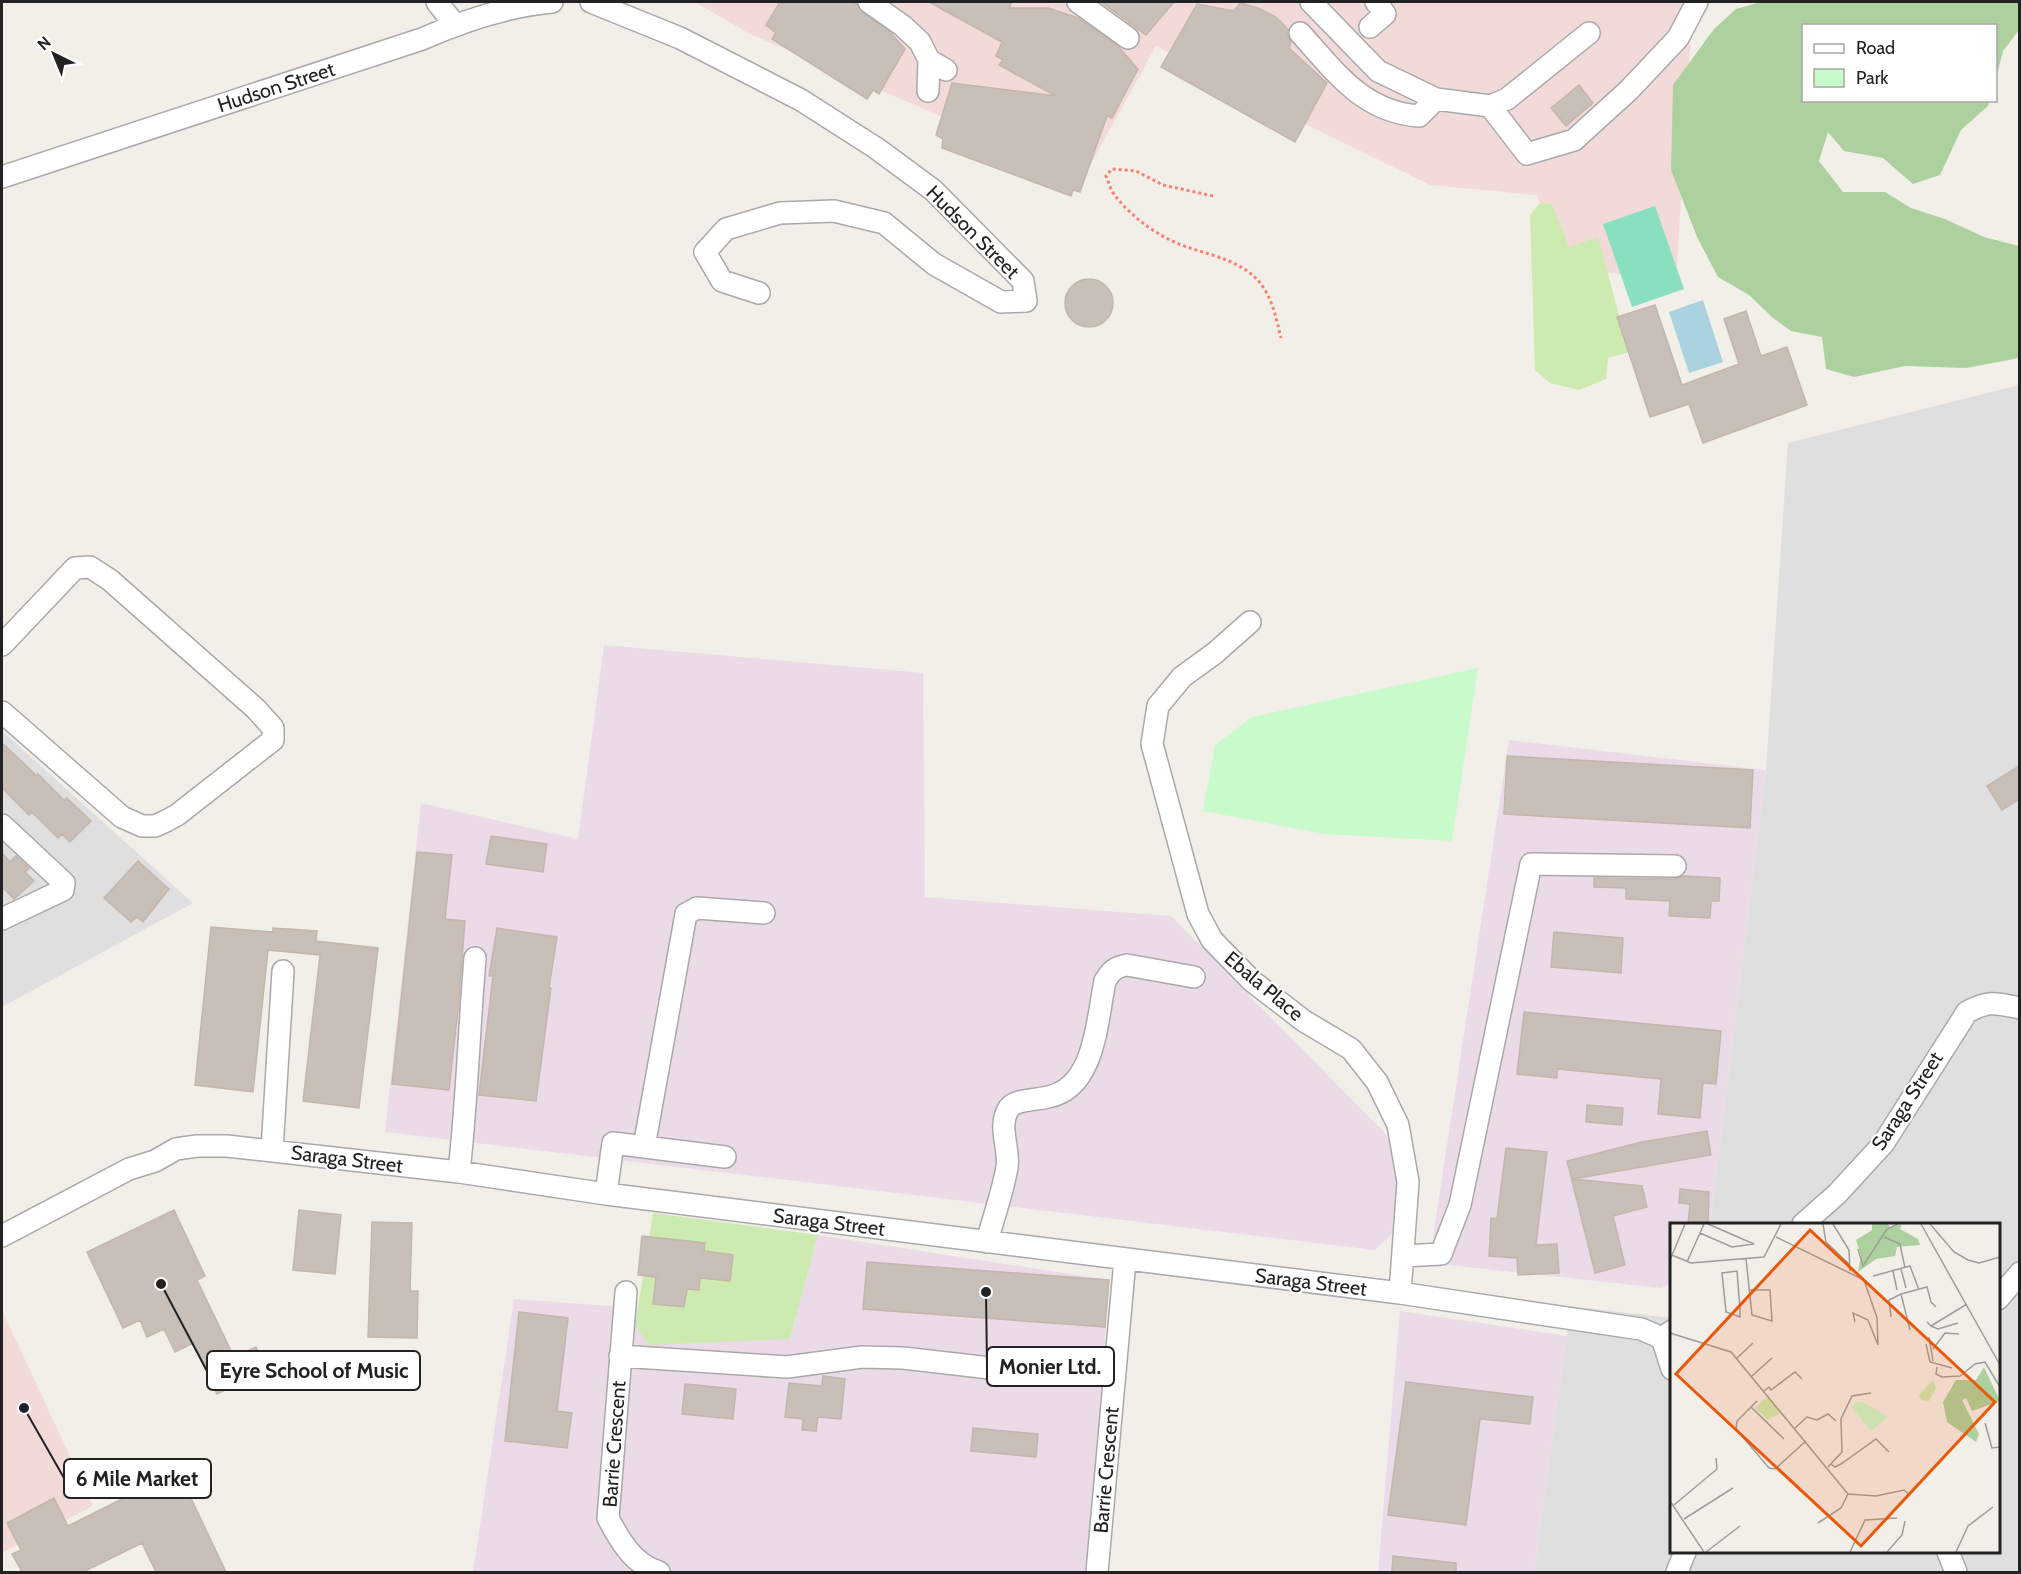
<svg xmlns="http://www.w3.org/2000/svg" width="2021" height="1574" font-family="Cabin,sans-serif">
<rect width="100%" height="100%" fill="#f2efe9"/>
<path fill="#e0dfdf" d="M2019 385V1572H1534L1571 1306 1671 1318 1672 1552H1998V1224H1710L1766 770 1788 443Z
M2 731 193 903 2 1007Z"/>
<path fill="#f2dad9" d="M695 2H1693L1676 281 1562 267 1537 195 1430 185 1299 121 1156 46 1083 178 748 33Z
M2 1310 93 1506 2 1553Z"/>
<path fill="#ebdbe8" d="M604 645 923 673 925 897 1171 916 1383 1131 1405 1165 1391 1235 1375 1250 385 1132 421 803 578 839Z
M1509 740 1766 770 1710 1224H1672L1671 1283 1661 1288 1429 1263Z
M818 1235 1109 1280 1089 1572H473L514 1299 638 1308 635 1326 790 1339Z
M1400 1311 1567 1336 1534 1572H1378Z"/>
<path fill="#cdebb0" d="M1540 203 1552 204 1569 247 1598 237 1629 352 1608 358 1606 379 1579 390 1550 383 1535 370 1530 215Z
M653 1213 818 1235 790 1339 649 1345 635 1326Z"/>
<path fill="#add19e" d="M1761 2H2019V30L2003 51 1996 79V26H1804V100L1989 101 1988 106 1961 130 1940 175 1913 184 1883 158 1844 151 1828 132 1819 161 1843 192H1885L1911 208 1945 219 1984 237 2019 246V358L1966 368 1905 366 1854 377 1826 369 1822 337 1791 331 1772 317 1749 295 1718 277 1697 237 1671 170 1673 85 1714 29 1736 9Z"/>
<path fill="#c8facc" d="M1478 668 1452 841 1325 834 1203 811 1215 745 1252 717Z"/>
<path fill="#88e0be" d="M1655 206 1684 289 1632 307 1603 224Z"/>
<path fill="#aad3df" d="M1703 300 1723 362 1689 373 1669 312Z"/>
<path fill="#c7bfb8" stroke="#c4b6ab" stroke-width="1.5" d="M780 2H851L857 4 862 12 890 32 905 49 879 94 873 90 867 99 772 39 776 33 766 25Z
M929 2H1012L1009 8H1048L1078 18 1118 46 1138 69 1112 118 1107 116 1080 192 1073 190 1071 196 942 148 943 139 936 135 952 83 1056 96 999 65 1003 60 996 56 1002 42Z
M1101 2H1174L1146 35Z
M1240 3 1258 8 1276 17 1288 29V36L1291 42 1289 48 1327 83 1295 142 1161 67 1197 4 1234 11Z
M1579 85 1593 103 1566 126 1551 108Z
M1065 303a24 24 0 1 1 48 0a24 24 0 1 1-48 0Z
M1655 305 1682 385 1739 364 1724 319 1746 311 1761 356 1787 347 1807 405 1703 443 1689 404 1650 417 1617 317Z
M2 743 37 776 38 774 64 800 67 798 91 821 70 842 62 834 58 838 32 812 29 815 2 788Z
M1507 756 1753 770 1750 828 1504 814Z
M2019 766V799L2002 810 1987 786Z
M491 836 547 844 543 872 486 864Z
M417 852 452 855 445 919 465 921 458 1009 449 1090 392 1084Z
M2 853 10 862 16 856 29 868 25 872 34 881 14 899 2 887Z
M138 861 169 889 143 922 137 917 131 922 104 898Z
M1683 876 1720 878 1719 901H1711L1710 918 1669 916 1670 901 1626 899V888L1594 887V878L1675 879Z
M211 927 273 932V928L317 931 316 941 378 948 359 1108 303 1101 320 955 268 950 253 1092 195 1085Z
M497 928 557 937 549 988H551L536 1101 479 1095 493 976H489Z
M1554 932 1623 938 1621 973 1551 967Z
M1524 1012 1721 1031 1716 1084 1703 1083 1700 1118 1658 1114 1661 1079 1557 1069V1078L1517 1074Z
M1587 1105 1623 1108 1622 1125 1586 1122Z
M1707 1131 1711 1155 1573 1179 1642 1186 1647 1207 1613 1216 1625 1265 1595 1273 1567 1161 1642 1142Z
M1506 1148 1547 1152 1536 1245 1557 1244 1559 1273 1518 1275 1517 1258 1489 1256 1491 1218 1497 1219Z
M1680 1189 1709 1192 1708 1224H1688L1690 1204 1679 1203Z
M174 1210 205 1276 197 1280 234 1357 256 1347 267 1370 217 1394 193 1343 175 1352 164 1329 147 1337 140 1320 123 1328 87 1252Z
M299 1210 341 1215 335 1274 293 1270Z
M372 1222 412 1223 410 1291H418L417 1338 368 1337Z
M642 1236 705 1243 704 1251 733 1255 730 1281 700 1278 699 1290 687 1289 684 1307 653 1304 656 1277 638 1275Z
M867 1262 1109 1280 1105 1327 863 1309Z
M519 1312 568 1318 557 1411 572 1413 567 1448 505 1441Z
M823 1376 845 1379 841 1419 818 1417 816 1431 802 1430 803 1419 785 1417 789 1383 822 1386Z
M1406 1382 1533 1397 1530 1424 1480 1419 1466 1525 1388 1515Z
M685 1384 736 1389 733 1419 682 1414Z
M973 1428 1038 1434 1036 1457 971 1451Z
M178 1471 226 1572H156L142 1543 83 1572H22L12 1554 21 1550 7 1523 54 1498 68 1526Z
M1393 1556 1456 1563V1572H1392Z"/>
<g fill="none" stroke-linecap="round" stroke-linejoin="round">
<defs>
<path id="minor" d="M437 2 455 25
M591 2 680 38 801 100 876 148 933 190 1023 281 1026 301 1001 302 934 264 884 223 834 211 780 213 726 229 705 252 722 281 759 293
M869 2 903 26 920 42 929 60 946 70
M1078 2 1128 38
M1311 2 1378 71 1436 99 1490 106 1507 99 1589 33
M1370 27 1385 14 1376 2
M1300 33C1335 71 1362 112 1419 116L1436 99
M928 91 929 60
M1490 106 1527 154 1574 140 1629 90 1678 38 1697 2
M2 177 422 39C463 21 507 6 552 2
M1250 622 1215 653 1182 677 1158 706 1152 744 1198 914 1212 940 1252 981 1304 1021 1351 1049 1377 1082 1398 1125 1408 1182 1400 1293
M2 645 75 568 90 567 110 580 256 709 273 728V740L177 815 166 821 155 826H142L122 817 2 712
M2 825 64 883 63 890 2 919
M644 1147 686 914 697 908 764 913
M272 1150 283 971
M459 1172C467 1101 469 1029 475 958
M606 1194 613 1143 725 1157
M1803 1224 1837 1194 1883 1144 1967 1012C1989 1000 1996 1003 2020 1008
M2 1236 129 1169 155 1161 176 1149 197 1146H227L459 1172 606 1194 1400 1293 1641 1329 1662 1338 1672 1331
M987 1242C993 1218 1003 1192 1007 1167 1010 1148 997 1126 1009 1108 1016 1099 1037 1100 1048 1097 1096 1088 1097 1018 1105 981 1111 971 1115 967 1127 965L1194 977
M1403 1256 1441 1254 1460 1205 1531 864 1675 866
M626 1292 608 1518C620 1541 633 1564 659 1572
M1998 1299 2020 1273
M1662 1338 1672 1369
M620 1356 787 1367 862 1357 903 1358 990 1368
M1948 1552 1956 1572
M1097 1572 1125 1260
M1677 1572 1685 1552"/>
</defs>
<use href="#minor" stroke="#a9a9a9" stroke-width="24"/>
<path stroke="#fa8072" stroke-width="3" stroke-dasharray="3 3" stroke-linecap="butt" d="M1213 196 1163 185 1136 171 1112 169 1106 176C1109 183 1111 191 1116 197 1134 219 1160 238 1187 247 1216 257 1248 262 1265 290 1274 305 1277 322 1281 338"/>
<use href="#minor" stroke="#fff" stroke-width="21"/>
</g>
<g text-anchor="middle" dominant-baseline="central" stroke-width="4.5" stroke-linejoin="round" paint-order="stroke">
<g font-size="20" fill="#222" stroke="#fff">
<text transform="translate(276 87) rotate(-18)">Hudson Street</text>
<text transform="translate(973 232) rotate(45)">Hudson Street</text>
<text transform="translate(1264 986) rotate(40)">Ebala Place</text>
<text transform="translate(1907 1101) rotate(-57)">Saraga Street</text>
<text transform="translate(347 1159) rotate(7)">Saraga Street</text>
<text transform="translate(829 1222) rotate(7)">Saraga Street</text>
<text transform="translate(1311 1282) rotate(7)">Saraga Street</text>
<text transform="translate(614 1444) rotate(-86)">Barrie Crescent</text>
<text transform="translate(1106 1470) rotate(-85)">Barrie Crescent</text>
</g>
</g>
<g transform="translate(1670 1223)">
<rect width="330" height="330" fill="#f2efe9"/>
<path d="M263 157 266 165 259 178 251 177 249 172ZM97 174 110 190 98 197 85 185Z" fill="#cdebb0"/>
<path d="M202 1H218L220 5 232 1 230 6 248 16 250 22 227 24 225 33 206 36 188 49 191 33 186 17 202 7ZM314 144 330 178 302 188 296 175 292 177 309 211 306 219 277 199 273 179 286 157H306Z" fill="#add19e"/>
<path d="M188 179H193L218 194 201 208 181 184Z" fill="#c8facc"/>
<path fill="none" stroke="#9f9d99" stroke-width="1.5" d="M38 1 84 21M153 1 156 19 180 42M163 1 179 27 180 48M251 1 330 142M260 1 284 29 298 37 309 40 330 34M30 10 62 24 84 21M106 14 194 57 207 95 208 122 198 97 183 90 185 99M214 14 230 21 235 45M188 26 193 43 217 6 228 1M2 32 21 40 94 34 111 1M76 36 82 92 102 98 100 67H79M0 37 15 1M17 39 34 1M231 46 236 65M67 48 70 86V94L56 89 52 50ZM223 48 227 67M203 53 240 43 249 67M221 94 219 77 231 71M257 99 261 103 297 81M261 103 268 106 288 100M240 107 231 71 257 64 261 79 266 84M0 110 61 129 178 271 206 273 234 267 240 272M259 114 263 138M256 121 260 139 282 145M263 126 275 110 289 111M67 135 83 120M267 144 266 151 272 154 290 153 305 141 315 139 330 164M82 153 102 135M94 168 99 164 101 167 125 149 132 156M87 178 67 198 66 206 99 245 105 246 136 218M81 184 114 216M315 200 322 225 330 224M125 205 137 194 147 197 158 191 166 198M161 241 165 244 171 241 206 216 219 229M158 244 172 229 171 196 182 173 201 170M0 278 34 329M4 282 47 246 46 235M14 296 63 265M148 300 171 285 178 271M36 329 70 303M180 329 195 297 227 295M217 329 232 312 235 298M286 329 298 303 323 284"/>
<path fill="#e8590c" fill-opacity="0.15" stroke="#e8590c" stroke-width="3" d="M140 7 325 179 191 323 6 151Z"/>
<rect width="330" height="330" fill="none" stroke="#222" stroke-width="3"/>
</g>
<path fill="none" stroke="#222" stroke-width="2" d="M986 1292L987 1367M161 1284L207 1371M24 1408L64 1478"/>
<g fill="#222" stroke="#fff" stroke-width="2">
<circle cx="986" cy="1292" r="6"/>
<circle cx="161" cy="1284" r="6"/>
<circle cx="24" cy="1408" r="6"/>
</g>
<g fill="#fff" stroke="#222" stroke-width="2">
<rect x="987" y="1347" width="127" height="39" rx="6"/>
<rect x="207" y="1351" width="213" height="39" rx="6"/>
<rect x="64" y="1459" width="147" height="39" rx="6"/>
</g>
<g font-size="21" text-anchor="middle" font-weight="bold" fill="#222">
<text x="1050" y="1374">Monier Ltd.</text>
<text x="314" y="1378">Eyre School of Music</text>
<text x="137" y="1486">6 Mile Market</text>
</g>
<rect width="2021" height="1574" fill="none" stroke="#222222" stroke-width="6"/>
<rect x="1802" y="24" width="195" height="78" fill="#ffffff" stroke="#a7a7a7" stroke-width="1.5"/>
<rect x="1814" y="44" width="30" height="9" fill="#ffffff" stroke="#a7a7a7" stroke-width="1.5"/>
<text x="1856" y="54" font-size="18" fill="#222222">Road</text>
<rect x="1814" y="69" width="30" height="18" fill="#c8facc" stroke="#a7a7a7" stroke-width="1.5"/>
<text x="1856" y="84" font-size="18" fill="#222222">Park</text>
<g transform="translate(54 54) rotate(317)" stroke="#ffffff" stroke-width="4.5" paint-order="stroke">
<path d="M0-4.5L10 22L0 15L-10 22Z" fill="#222222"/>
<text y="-9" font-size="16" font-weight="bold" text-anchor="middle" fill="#222222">N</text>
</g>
</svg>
